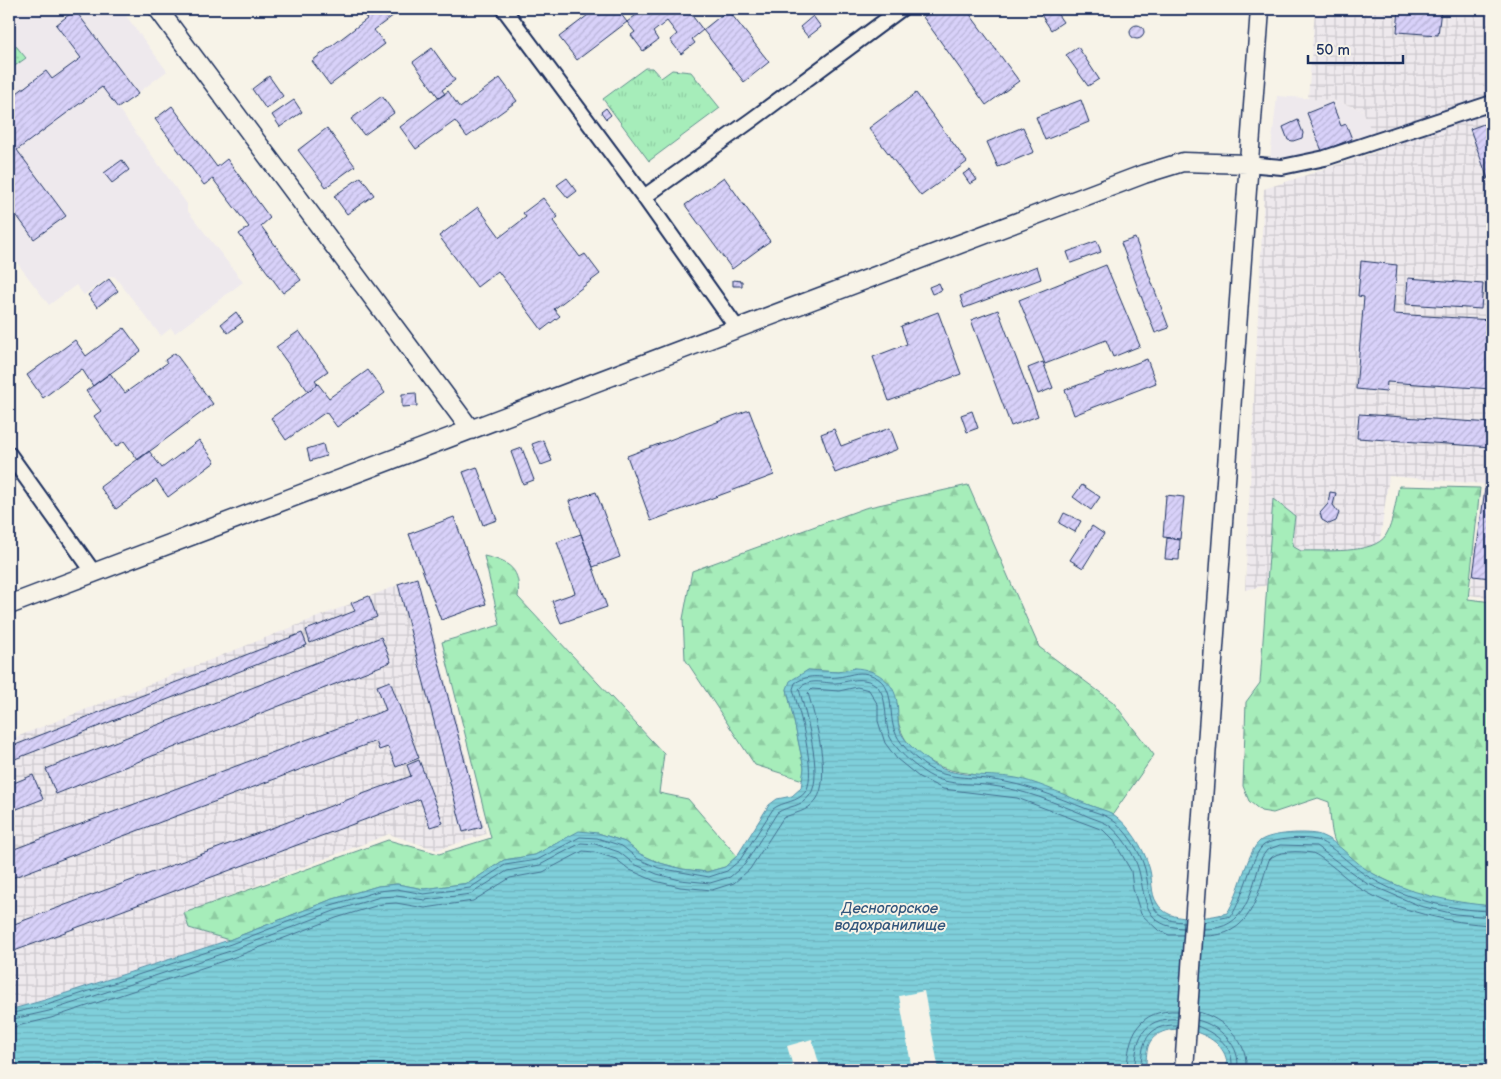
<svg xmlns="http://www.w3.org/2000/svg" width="1501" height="1079" font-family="'Balsamiq Sans',sans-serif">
<defs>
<pattern id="industrial-grid" width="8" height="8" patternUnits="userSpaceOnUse" patternTransform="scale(1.25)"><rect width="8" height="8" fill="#eee9ed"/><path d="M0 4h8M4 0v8" fill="none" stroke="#ccc8ce"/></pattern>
<pattern id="grass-dots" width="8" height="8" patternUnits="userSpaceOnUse" patternTransform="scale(1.25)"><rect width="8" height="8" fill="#a6edba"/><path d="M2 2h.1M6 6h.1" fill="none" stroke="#8ecca2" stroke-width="1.8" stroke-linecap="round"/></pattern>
<pattern id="forest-firs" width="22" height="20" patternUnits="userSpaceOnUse" patternTransform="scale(1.25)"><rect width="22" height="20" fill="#a6edba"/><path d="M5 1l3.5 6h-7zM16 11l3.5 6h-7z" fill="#8ecca2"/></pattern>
<pattern id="park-tufts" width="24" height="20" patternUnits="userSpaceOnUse" patternTransform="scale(1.25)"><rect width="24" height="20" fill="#a6edba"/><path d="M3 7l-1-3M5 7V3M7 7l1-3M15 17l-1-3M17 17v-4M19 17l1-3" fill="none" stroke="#8ecca2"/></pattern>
<pattern id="water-rules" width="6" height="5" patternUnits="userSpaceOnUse" patternTransform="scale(1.25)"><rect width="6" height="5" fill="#7fcfda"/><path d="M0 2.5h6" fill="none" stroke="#6db2be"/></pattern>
<pattern id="building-hatch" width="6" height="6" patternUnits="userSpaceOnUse" patternTransform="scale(1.25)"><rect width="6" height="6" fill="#d8d1f9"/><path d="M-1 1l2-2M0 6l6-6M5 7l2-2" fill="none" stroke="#b9b4d8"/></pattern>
</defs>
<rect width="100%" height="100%" fill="#f7f3e8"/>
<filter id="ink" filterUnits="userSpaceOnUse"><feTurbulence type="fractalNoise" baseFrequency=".02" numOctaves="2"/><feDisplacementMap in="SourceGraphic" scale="10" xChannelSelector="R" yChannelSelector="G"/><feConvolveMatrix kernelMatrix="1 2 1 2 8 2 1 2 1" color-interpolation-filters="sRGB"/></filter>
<g filter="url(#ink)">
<path fill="#eee9ed" d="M9 9H121L167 71 118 108 187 204V210L243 282 175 333 171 328 161 336 115 277 111 276 84 295 76 285 49 305 9 252Z
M1277 96 1333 100 1363 110 1374 135 1320 156 1270 158Z"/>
<path fill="url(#industrial-grid)" d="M1315 9H1492V598L1470 595 1484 484 1389 476 1377 561 1245 590 1264 189 1379 151 1363 110 1333 100 1308 99Z
M418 577 486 834 437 850 389 834 184 913 189 928 229 940 45 1000 9 1010V740Z"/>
<path fill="url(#grass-dots)" stroke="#608e8c" d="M16 46 26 58 9 70V51Z"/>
<path fill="url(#forest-firs)" stroke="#608e8c" d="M968 485 1039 647 1113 702 1154 755 1113 814 1089 805 967 773C928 769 894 745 897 703L855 668 838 672 808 670 787 689 804 768 803 780 755 765 685 659 683 619 692 571 865 508Z
M1399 486 1480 488 1468 599 1492 602V721L1487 778 1492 779V906C1470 904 1446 903 1424 896 1404 889 1344 864 1336 844 1330 833 1331 815 1329 802L1318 798 1273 813 1261 811 1249 801 1243 786 1246 702 1260 683 1273 499 1295 516 1292 539 1294 547 1301 551C1323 550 1374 555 1386 535 1393 524 1396 499 1399 486Z
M484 556C510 562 521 569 518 597L664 754 659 793 688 799 737 856 725 867 707 872 682 869 660 863 640 854 625 842 598 833 563 840 535 855 504 860 469 883 424 889 397 884 378 886 330 900 229 940 189 928 184 913 388 840 439 854 491 838 442 642 500 625Z"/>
<path fill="url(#park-tufts)" stroke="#608e8c" d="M645 68H652L661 78 672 70 691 72 720 108 649 161 603 99Z"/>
<path fill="url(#water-rules)" stroke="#578fa8" d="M855 668C875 669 895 681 897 703 899 714 896 722 901 733 907 744 917 752 927 760 953 781 991 772 1021 779 1044 785 1067 796 1089 805 1096 808 1106 810 1113 814 1129 825 1144 848 1149 867 1153 878 1150 893 1157 903 1169 925 1207 918 1227 913 1239 896 1247 851 1260 841 1270 833 1308 831 1320 835 1338 841 1354 863 1372 873 1409 894 1450 902 1492 906V1070H1226C1235 1035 1164 1013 1149 1044 1146 1051 1146 1062 1146 1070H9V1010L45 1000 229 940 330 900 378 886 397 884 424 889 469 883 504 860 535 855 579 831 598 833 625 842 640 854 660 863 682 869 707 872 725 867 737 856 769 805 777 799 792 796 801 788 804 768 787 689 790 681 808 670 838 672Z"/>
<path fill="#f7f3e8" d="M924 991 939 1070H912L899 996Z
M812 1039 821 1070H794L787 1046Z"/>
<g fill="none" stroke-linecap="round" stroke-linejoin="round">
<path stroke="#436f90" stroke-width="1" d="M1204 922 1231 916C1243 900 1252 853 1264 845 1274 838 1305 837 1316 840 1329 842 1354 869 1369 877 1405 899 1450 910 1492 911
M1204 929C1248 930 1250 891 1262 857L1267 850 1280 845 1316 846 1366 883 1420 906 1455 914 1492 917
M1203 936C1252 937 1256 898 1269 860 1276 850 1300 851 1312 853 1321 855 1350 882 1361 889 1397 911 1451 923 1492 925
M1198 1012C1222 1017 1252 1044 1245 1070
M9 1014 47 1005 231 944 331 905 379 891 397 889 424 894 470 888 505 865 537 860 580 837 597 838 622 846 638 859 659 868 709 877 727 871 740 860 773 809C783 801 798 803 806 791 817 773 799 710 793 689L795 683C812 672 820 679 838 677 848 676 857 671 868 674 899 683 886 714 896 734 902 747 916 759 927 767 948 780 970 776 993 780 1026 784 1056 797 1087 809 1094 812 1104 814 1111 819 1126 829 1140 851 1145 869 1151 896 1147 921 1184 922
M9 1020 49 1011 233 950 334 911 380 897 396 896 425 900 471 894 507 871 540 865 581 843 595 844 619 852 634 864 657 874 680 880 710 883 730 877 745 864 777 813C788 805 801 808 810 795 824 776 805 711 799 689 807 679 820 682 831 683 842 684 853 678 864 680 892 684 882 719 890 737 897 751 911 763 924 772 946 787 968 782 993 786 1025 790 1053 802 1083 814 1090 818 1100 820 1107 824 1121 833 1135 855 1139 871 1146 901 1144 927 1184 928
M1197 1020C1219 1025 1243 1047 1237 1070
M1197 1026C1216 1033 1237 1049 1231 1070
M9 1028 51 1018 235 957 336 918 382 904 396 903 425 908 473 901 510 878 543 872 583 851 594 852 616 859 630 870 655 881 680 887 712 890 734 883 750 869 783 818C795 812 806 813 816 800 832 779 815 716 808 693L812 689 839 691 857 687 869 690 878 705V721L885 743 897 759 919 777 943 789 1017 798 1103 830 1114 841 1131 871 1133 889 1141 914 1158 930 1169 935H1183
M1127 1070C1128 1035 1138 1009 1178 1011
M1135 1070C1135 1040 1142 1017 1177 1019
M1141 1070C1141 1044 1146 1024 1177 1025"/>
</g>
<path fill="url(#building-hatch)" stroke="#1b2f5e" d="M359 9H402L374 30 385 44 330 85 312 61 367 19Z
M596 9H617L627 22 577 60 559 37Z
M644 9H687L703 30 692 39 695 43 681 54 670 40 677 34 667 21 653 32 658 40 643 51 631 35 635 32 627 22Z
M935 9H966L1019 81 986 105 923 17Z
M1040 9H1054L1063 22 1051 30 1038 10Z
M1399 9H1441L1438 35 1397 32Z
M75 10 138 94 118 108 102 87 17 150 66 216 34 239 9 205V99L46 71 52 79 81 58 56 25Z
M728 10 769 62 744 82 703 30Z
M813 16 821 27 808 37 800 27Z
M1130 32a7 7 0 1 1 14 0a7 7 0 1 1-14 0Z
M1078 47 1099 79 1088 86 1066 55Z
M432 48 455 80 442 90 445 94 439 98 413 62Z
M269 76 283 96 266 109 252 89Z
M500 78 517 101 467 137 455 121 416 149 400 127 448 91 460 108Z
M916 93 967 162 921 196 869 128Z
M382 96 394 113 364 135 351 119Z
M294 100 302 112 280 127 272 115Z
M1081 100 1089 122 1045 140 1036 117Z
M1332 103 1341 126 1346 124 1352 139 1322 151 1307 113Z
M172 106 217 167 227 159 270 218 261 226 301 280 283 293 239 234 249 227 213 179 204 185 155 119Z
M606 108 611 115 606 119 601 112Z
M1298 120 1303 133 1302 138 1293 141 1288 140 1283 127Z
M1492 121V135L1486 137 1492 155V177L1488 179 1470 129Z
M1023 127 1034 152 998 167 987 142Z
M327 128 355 166 326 187 298 150Z
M122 160 129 170 112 183 104 173Z
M970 170 977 180 970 184 963 174Z
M361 177 374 195 347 214 334 196Z
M724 177 770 241 732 269 685 205Z
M567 178 577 191 568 198 557 185Z
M543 198 558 217 553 221 580 257 585 254 600 274 554 309 560 316 542 330 498 271 477 287 439 236 478 207 500 237 526 217 523 213Z
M1135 238 1169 328 1155 333 1121 243Z
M1097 241 1101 252 1071 263 1067 252Z
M1361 261 1397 265 1393 314 1492 320V389L1387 382 1386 392 1356 389 1364 297 1358 296Z
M1106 265 1140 346 1113 357 1106 340 1045 364 1019 300Z
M1037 266 1041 279 964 308 960 296Z
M1408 278 1483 284 1481 309 1406 304Z
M109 279 118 291 97 307 88 295Z
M733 280 742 281V286H733Z
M939 283 942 290 932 294 929 287Z
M998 310 1038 416 1011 426 971 320Z
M236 312 243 322 228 333 221 324Z
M938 312 961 374 889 401 873 357 907 344 901 326Z
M124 328 141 351 93 386 82 369 43 398 27 375 75 340 86 356Z
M299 331 328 371 315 380 318 384 308 391 276 347Z
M175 353 213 404 138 460 124 441 116 447 94 416 101 411 86 391 110 373 125 393 167 363 165 360Z
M1147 359 1156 383 1074 415 1065 390Z
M1043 362 1053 388 1038 394 1028 368Z
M368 370 385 393 337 427 326 412 286 440 271 418 318 384 329 398Z
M416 393 417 406 402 407V394Z
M749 410 774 475 651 521 627 456Z
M972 411 978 428 967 432 961 415Z
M1359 414 1492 423V447L1357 438Z
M890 428 898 449 835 473 821 434 834 429 841 446Z
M199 440 215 462 168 497 156 480 116 509 100 487 149 451 162 468Z
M543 440 552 461 541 465 532 444Z
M323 444 326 456 310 461 307 449Z
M522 448 534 480 523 484 511 452Z
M477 467 497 520 483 525 463 472Z
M1082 485 1100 497 1091 510 1073 497Z
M1485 489 1492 490 1491 578 1473 576Z
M596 492 620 557 593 567 569 501Z
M1330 492 1336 493 1333 505 1339 513 1336 521 1329 524 1322 520 1320 513 1328 504Z
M1166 495 1184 497 1180 539 1163 537Z
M1064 513 1081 521 1075 532 1059 523Z
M454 517 486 604 441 620 409 534Z
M1092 526 1104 534 1083 568 1070 560Z
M581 534 607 607 561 623 552 601 575 593 557 542Z
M1167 538 1180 540 1179 560 1165 559Z
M417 578 482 827 463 832 398 584Z
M369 596 377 617 310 643 306 630 355 611 351 603Z
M302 633 307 645 15 759 10 747Z
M381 637 391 662 56 794 46 769Z
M390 681 419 758 396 767 388 747 379 750 376 741 9 879V851L386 710 377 686Z
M419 760 443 823 430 827 420 799 9 953V926L411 776 407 765Z
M33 775 43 799 9 812V785Z"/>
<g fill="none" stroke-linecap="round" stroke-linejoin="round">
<defs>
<path id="minor" d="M504 9 644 197 737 328
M1247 164 1282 167 1325 158 1492 103
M644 197 753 119 901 9
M9 454 94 573"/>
<path id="tertiary" d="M158 9 471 430
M9 605 1144 174 1183 162 1247 164
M1184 1070C1208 716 1234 362 1260 9"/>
</defs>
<use href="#minor" stroke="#1b2f5e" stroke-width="18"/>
<use href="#tertiary" stroke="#1b2f5e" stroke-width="21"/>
<use href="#minor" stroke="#f7f3e8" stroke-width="14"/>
<use href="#tertiary" stroke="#f7f3e8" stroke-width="18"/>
</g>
</g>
<g text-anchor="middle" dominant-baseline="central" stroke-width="4" stroke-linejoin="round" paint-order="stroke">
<g font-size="15" font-style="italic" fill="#34577d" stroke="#f7f3e8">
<text x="890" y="908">Десногорское<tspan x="890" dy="17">водохранилище</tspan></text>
</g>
</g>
<rect width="1501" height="1079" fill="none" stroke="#f7f3e8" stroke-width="30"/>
<rect x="15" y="15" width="1471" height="1049" fill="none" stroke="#1b2f5e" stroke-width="2" filter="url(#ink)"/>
<path d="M1308 55v8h95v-8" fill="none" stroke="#1b2f5e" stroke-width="2.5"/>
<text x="1316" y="55" font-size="15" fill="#1b2f5e" stroke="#f7f3e8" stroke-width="4" paint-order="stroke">50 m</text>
</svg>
